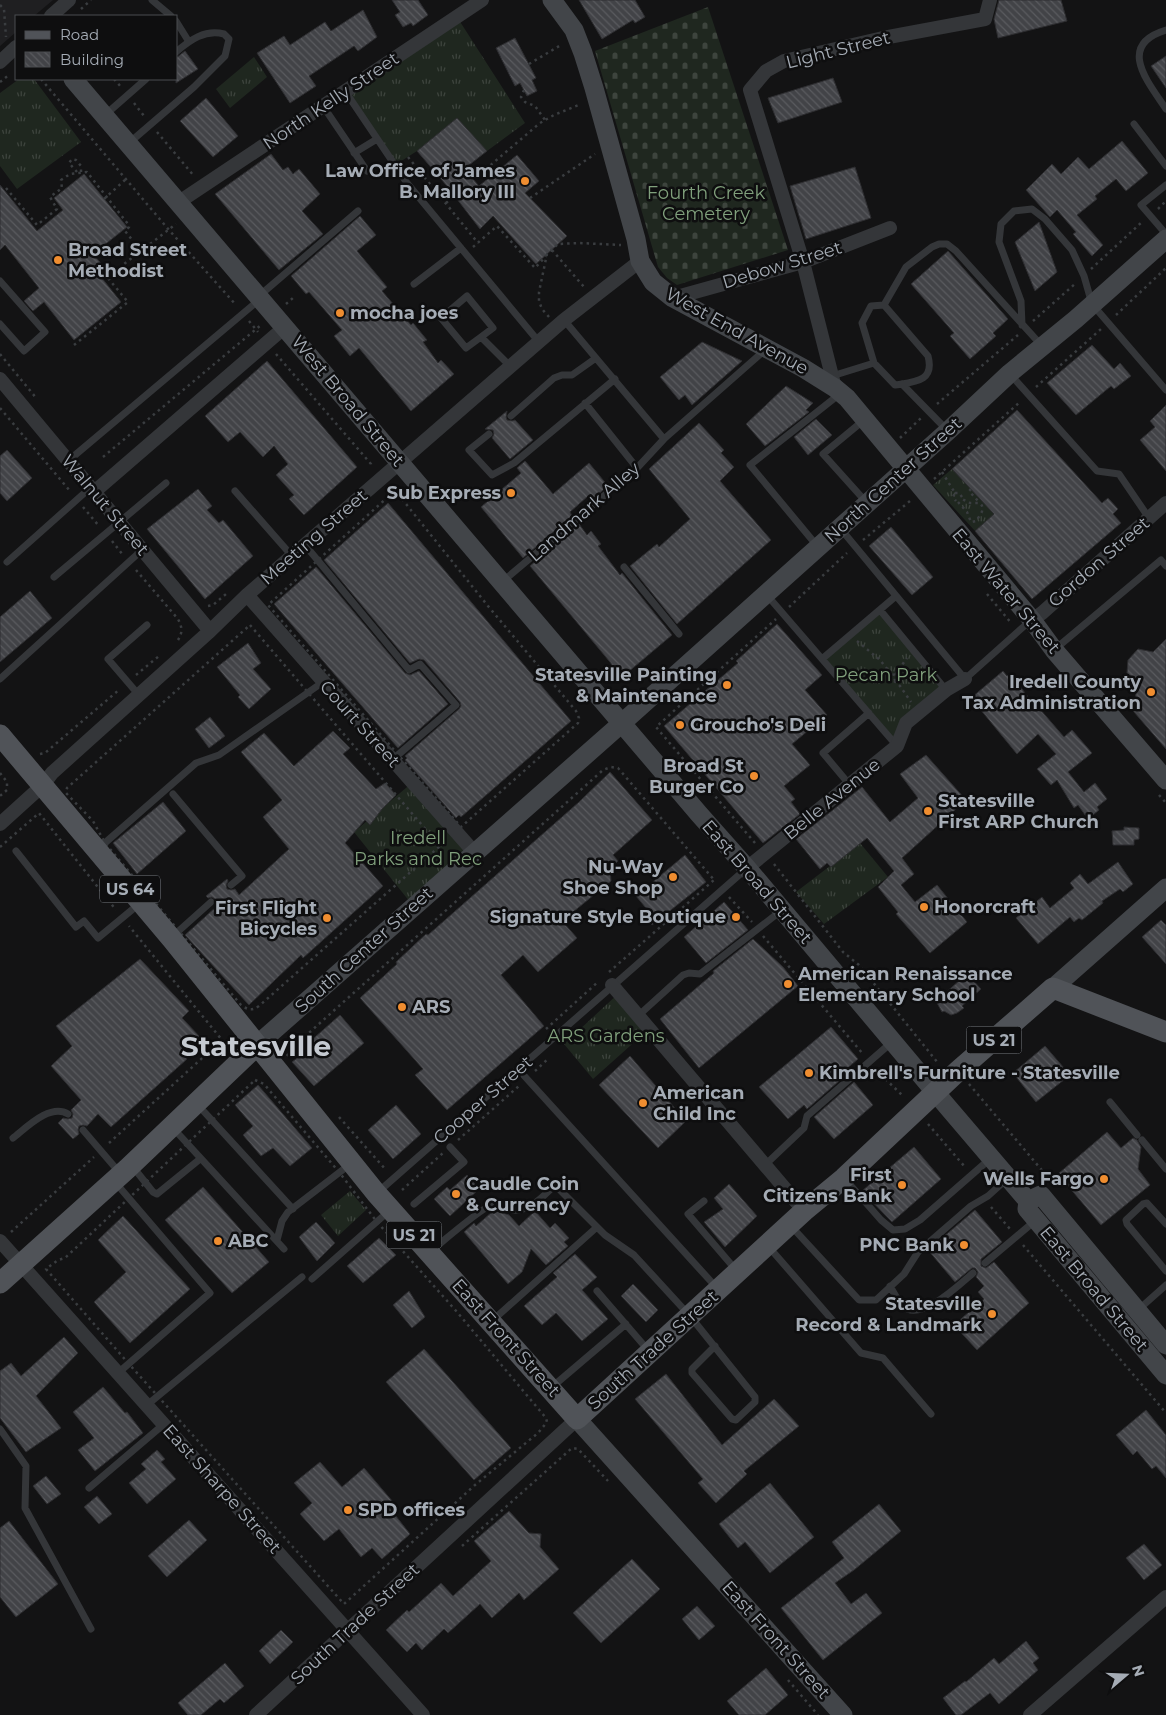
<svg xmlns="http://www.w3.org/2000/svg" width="1166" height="1715" font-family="Montserrat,sans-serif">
<defs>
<pattern id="grass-tufts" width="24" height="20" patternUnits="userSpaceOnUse" patternTransform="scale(1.25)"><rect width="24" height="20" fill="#1f271f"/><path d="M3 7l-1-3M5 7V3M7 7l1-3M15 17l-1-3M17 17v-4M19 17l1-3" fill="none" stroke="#3d443d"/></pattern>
<pattern id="cemetery-stones" width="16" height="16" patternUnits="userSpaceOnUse" patternTransform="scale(1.25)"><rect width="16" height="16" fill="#1f271f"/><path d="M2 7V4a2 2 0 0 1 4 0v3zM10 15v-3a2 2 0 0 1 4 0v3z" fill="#3d443d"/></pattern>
<pattern id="building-back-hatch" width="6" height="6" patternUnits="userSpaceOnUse" patternTransform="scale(1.25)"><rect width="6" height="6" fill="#424347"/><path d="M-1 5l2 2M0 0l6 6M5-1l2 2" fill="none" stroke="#5a5b5f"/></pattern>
</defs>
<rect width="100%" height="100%" fill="#131314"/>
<path fill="#1f1f21" d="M0 0H53L34 16H16V32L0 46Z"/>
<path fill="url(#grass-tufts)" d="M457 17 525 123 487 151 457 119 417 151 395 165 345 91Z
M254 57 267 77 230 108 216 89Z
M19 79H34L81 142 17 189 0 166V93Z
M952 469 994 514 975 531 933 485Z
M880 610 946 690 915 715 897 746 822 659Z
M413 782 474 852 414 907 354 832Z
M860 843 888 877 824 924 796 892Z
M619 993 649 1029 593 1079 564 1044Z
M350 1191 366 1210 338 1236 321 1215Z"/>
<path fill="url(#cemetery-stones)" d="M708 7 788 250 677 285 667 278 658 267 595 51Z"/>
<path fill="url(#building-back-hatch)" stroke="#2d2d30" d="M392 0H418L428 15 413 26 411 23 403 27 395 15 400 12Z
M579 0H635L645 17 635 23 633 20 602 39Z
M999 0H1061L1067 21 998 38 994 19Z
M363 10 377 37 358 51 354 46 309 76 316 86 290 103 257 53 284 36 290 45 325 22 331 31Z
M515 38 536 78 532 80 537 91 527 96 520 83 515 86 496 48Z
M185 51 198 69 176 83V58Z
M1166 56V88L1151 66Z
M833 78 842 102 778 123 768 98Z
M206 98 238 136 213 157 180 121Z
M457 118 487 151 464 169 479 186 517 155 539 181 525 193 567 236 536 264 493 216 480 229 447 186 417 151Z
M1122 141 1148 173 1126 191 1116 179 1095 196 1097 199 1077 215 1103 245 1092 256 1073 234 1076 232 1057 210 1050 217 1026 190 1052 164 1061 174 1078 157 1089 169Z
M271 154 283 170 288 167 293 174 299 169 320 194 302 211 323 234 279 270 215 194Z
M855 167 871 218 806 239 790 186Z
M84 174 127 227 93 254 104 267 97 272 121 302 74 340 44 302 33 311 24 301 39 288 5 245 0 250V185L37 231 63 210 54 198Z
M360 216 376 235 357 251 387 287 382 291 411 325 413 323 427 340 423 342 438 363 441 360 454 374 411 411 359 348 350 356 334 336 342 330 309 292 306 294 291 276Z
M1039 222 1057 272 1035 291 1015 242Z
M948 251 1008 319 993 333 996 336 970 359 950 336 954 333 911 284Z
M702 342 742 361 692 405 685 395 679 400 660 377Z
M1092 345 1114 369 1120 363 1131 376 1114 389 1111 386 1076 415 1047 383Z
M267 361 357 467 304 515 289 499 294 495 276 475 288 464 274 446 263 457 240 432 228 442 205 416Z
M786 386 813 403 806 410 809 412 765 446 746 424Z
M1166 405V471L1140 440 1155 427 1150 421Z
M1017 410 1102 503 1108 498 1118 509 1113 514 1121 523 1032 599 975 531 994 514 952 469Z
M507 411 506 417 507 420 512 421 515 420 533 440 510 459 492 438 494 434 493 430 485 429Z
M816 419 832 435 808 455 794 437Z
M699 423 724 450 721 453 734 467 720 481 771 540 677 624 630 566 657 544 659 547 690 519 649 469Z
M7 450 32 478 7 501 0 493V456Z
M525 461 553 494 589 463 608 486 591 500 588 496 570 512 572 516 523 558 481 507 521 473 517 468Z
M198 489 212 506 207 510 219 523 223 520 253 556 205 599 147 529Z
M388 503 571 721 461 817 459 815 456 818 405 760 407 758 405 756 459 709 461 706 460 702 424 660 419 659 410 663 324 560Z
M579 524 587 535 591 531 601 544 598 546 620 575 622 573 672 635 621 678 610 662 530 566Z
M891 527 933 577 912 595 869 546Z
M316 567 405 673 410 675 419 671 448 704 398 748 274 604Z
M30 591 52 618 0 662V617Z
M777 624 822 675 805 690 827 715 792 744 810 765 784 786 795 799 791 802 800 814 763 843 664 726 738 663 736 661Z
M1166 639V749L1128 705 1135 698 1138 685 1127 673 1128 660 1138 649 1153 652Z
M248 643 261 663 253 669 271 689 249 709 238 697 240 695 217 667Z
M1003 671 1007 676 1010 673 1031 701 1032 700 1064 737 1072 730 1092 753 1068 772 1084 792 1095 783 1107 799 1097 807 1099 810 1088 819 1078 805 1074 808 1057 780 1051 785 1037 769 1056 754 1038 734 1017 754 971 698Z
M210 717 225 736 209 748 195 729Z
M333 731 350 748 343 754 376 789 385 783 396 795 382 809 370 825 365 820 345 843 383 886 303 958 301 955 249 1005 185 935 216 907 215 899 212 897 208 898 206 896 227 879 228 881 226 885 227 889 231 890 235 889 239 895 289 849 263 817 282 800 241 752 264 733 294 766Z
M926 755 966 800 902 858 914 874 901 885 915 902 937 885 967 922 930 953 896 914 898 912 878 887 894 871 867 838 831 867 827 863 820 869 796 839 862 787 890 822 918 798 900 774Z
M610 772 652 820 613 855 618 861 610 869 611 881 562 921 577 938 538 972 523 955 501 975 544 1026 447 1110 415 1075 423 1069 360 998 397 964 396 962 426 934 428 935 579 802Z
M163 802 186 831 137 874 113 843Z
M1124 827 1139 828V839L1134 840V845H1113L1112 831 1124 830Z
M685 855 706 882 652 925 641 912 646 908 636 896Z
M1118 862 1133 884 1123 892 1120 889 1102 901 1103 903 1082 920 1079 918 1074 922 1070 917 1038 944 1016 918 1042 897 1050 908 1074 888 1070 883 1080 874 1088 884Z
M724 902 748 930 706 963 684 937Z
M1161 920 1166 925V964L1142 937Z
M753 939 783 967 798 986 699 1068 660 1019 714 973 713 971Z
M140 959 189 1011 182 1018 200 1037 183 1053 187 1059 111 1127 98 1114 87 1126 83 1125 79 1126 78 1130 79 1134 73 1139 58 1123 63 1118 68 1119 72 1118 73 1114 71 1110 81 1100 51 1066 72 1046 56 1026Z
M967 974 981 989 962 1006 964 1008 957 1013 951 1015 944 1011 942 1012 936 1001Z
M340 1015 364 1043 314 1086 292 1062 300 1056 297 1053Z
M831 1027 858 1059 844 1071 847 1074 807 1109 804 1105 788 1119 759 1087Z
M1045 1046 1070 1075 1036 1102 1013 1073Z
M630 1056 686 1121 658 1148 599 1085Z
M854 1082 873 1105 834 1139 814 1117Z
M258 1085 312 1148 290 1166 273 1148 261 1156 243 1135 253 1126 235 1105Z
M396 1105 421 1134 393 1159 368 1130Z
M1107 1132 1121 1148 1133 1138 1137 1140 1141 1147 1138 1169 1150 1185 1101 1225 1058 1174Z
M914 1147 941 1179 892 1222 862 1191Z
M467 1175 479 1189 450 1216 434 1199 447 1187 450 1190Z
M729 1184 757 1216 725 1247 704 1222 723 1209 714 1198Z
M203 1187 269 1262 232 1293 165 1220Z
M975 1210 1002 1242 981 1259V1266L986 1268 994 1262 1029 1303 977 1350 954 1325 984 1299 978 1292 984 1286 976 1277 978 1272 975 1268H972L955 1282 928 1250Z
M497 1211 509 1215 519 1226 535 1211 550 1228 555 1223 569 1238 564 1242 568 1246 546 1265 531 1249 522 1272 508 1284 464 1232 474 1223 476 1226 492 1212 494 1214Z
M123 1216 190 1289 130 1343 94 1302 126 1272 98 1240Z
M316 1222 335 1243 317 1261 299 1237Z
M379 1238 396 1255 363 1283 347 1266Z
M575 1254 597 1277 582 1290 608 1319 582 1341 556 1313 542 1325 524 1306 557 1277 553 1273Z
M633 1284 658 1310 646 1322 621 1296Z
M409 1291 425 1317 412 1328 393 1305Z
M64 1337 78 1353 36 1396 61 1428 26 1452 0 1418V1371L11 1363 21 1376Z
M424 1349 511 1448 474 1480 386 1382Z
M666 1374 722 1445 774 1399 799 1426 744 1471 747 1474 716 1503 698 1483 703 1479 635 1399Z
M103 1387 125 1413 127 1412 143 1433 95 1471 78 1450 94 1438 73 1412Z
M1146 1410 1166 1435V1478L1156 1466 1152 1469 1137 1451 1133 1455 1116 1435Z
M157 1450 165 1459 161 1462 176 1479 147 1504 129 1483 146 1469 141 1464Z
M320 1462 342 1487 364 1468 393 1502 388 1506 410 1534 382 1559 372 1548 361 1557 339 1529 324 1541 300 1514 312 1503 294 1483Z
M46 1476 61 1494 47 1504 33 1486Z
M770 1483 814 1537 770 1573 745 1542 738 1548 719 1524Z
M97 1496 112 1514 99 1524 84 1507Z
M879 1504 901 1531 854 1570 835 1583 851 1604 866 1593 882 1613 823 1660 781 1608 844 1558 832 1542Z
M509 1511 529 1533 541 1534 540 1547 559 1569 524 1600 519 1593 492 1618 480 1604 448 1633 444 1629 422 1650 416 1643 407 1652 386 1630 407 1610 409 1612 441 1583 453 1596 491 1561 474 1541Z
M189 1520 207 1540 167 1577 148 1556Z
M9 1521 58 1584 16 1617 0 1597V1528Z
M1144 1544 1162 1565 1144 1580 1126 1558Z
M632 1559 660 1589 601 1643 573 1613Z
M697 1606 715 1626 699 1640 682 1619Z
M281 1630 293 1642 270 1664 259 1651Z
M1026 1641 1039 1658 1033 1663 1038 1670 999 1704 990 1693 961 1715H956L943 1698 965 1681 966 1682 994 1658 999 1664Z
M225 1663 244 1686 224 1703 220 1699 201 1715H188L178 1703Z
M766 1668 788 1695 765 1715H739L727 1701Z"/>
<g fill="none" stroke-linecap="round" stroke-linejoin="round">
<path stroke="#3a3d40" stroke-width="2.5" stroke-dasharray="2.5 4" stroke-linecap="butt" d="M0 5 4 9 6 37
M81 9 91 0
M529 64 561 45
M41 79 169 230 236 305
M114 79 121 87
M0 82 10 74
M524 90 521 97 525 102 535 106 545 120
M134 103 144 116
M157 132 194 176
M408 157 478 243
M77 172 69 163 72 159 76 160 81 166V172
M6 188 37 225 57 209 50 197 62 188 61 180 70 174 87 172 128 224 129 227 125 231 141 251
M530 198 595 154
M104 199 126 179
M446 203 540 123 554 115 581 104
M1158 209 1166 201
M473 247 497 226 535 268 546 256
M552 250 584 287
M1091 269 1142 222
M286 304 294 297
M1116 315 1166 268
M549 317 542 309 539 301V292L547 254 558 244 580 243 621 245
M249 321 258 332
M1033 321 1076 283
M74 345 128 302 107 277 176 224
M0 354 37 399
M276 354 371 464V468
M1036 387 1101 329
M937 404 1018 335
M0 408 70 491
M900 438 921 418
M103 457 261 325
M942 472 955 493 953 497 956 501
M934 479 1021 401
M971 489 969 491 979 502
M955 493H959L962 497 960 500
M398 494 488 606 576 711 579 718 578 723 461 827 268 605 389 496Z
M958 502 967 512 971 522 976 521C980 515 986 509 980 503H970L962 499
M83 507 99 526
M863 540 910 501
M112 541 123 555
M136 570 178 619C182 627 183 632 178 640
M987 594 1012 624
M208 606 213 605 226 594
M789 607 847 553
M250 625 440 846 259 1006C252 1011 248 1010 241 1005L105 843 93 821 66 793 67 788Z
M857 641 880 660 891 674 889 678 891 681 895 680V675L891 674
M136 675 159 656
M895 675 907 658
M894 681 900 686 911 702
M40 754 45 753 120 689
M0 773 7 782V790L0 796
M1159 795 1166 803
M755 843 656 727 776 619
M0 847 39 813 116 910
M774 864 843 952 859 965 938 1063
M729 897 752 922
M763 936 863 1054
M609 972 714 880
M546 1029 599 981
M287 1056 292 1048 603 770 611 767 618 768 715 881
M876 1070 902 1095
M535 1071 549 1058
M255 1080 264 1084 339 1172 377 1222 457 1312 546 1418 547 1422 538 1433 475 1485 344 1604 129 1364 46 1269 58 1260 65 1258Z
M969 1084 1051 1181
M339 1117 386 1170
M928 1124 965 1167
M458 1140 520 1085
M109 1143 222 1040 129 926
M402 1190 443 1153
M991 1207 1010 1229
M11 1232 94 1157
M1023 1245 1166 1413
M462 1546 572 1448 578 1449 608 1481
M788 1680 818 1715"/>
<path stroke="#343639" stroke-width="7" d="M152 0 171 16
M176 21 189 42
M1166 30C1116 45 1148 82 1166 109
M345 91 407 183 539 342
M323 106 367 171
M105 115 146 79
M1134 124 1166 166
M129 143 194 87 225 56 229 39 224 34C205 29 190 40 176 52
M354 153 377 139
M1166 185 1141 205 1166 234
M0 281 45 332 24 351 0 324
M414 284 461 248
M259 296 358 211
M564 320 664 439
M1022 325 1021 301 999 242 1001 224 1014 211 1032 209 1045 219 1072 250 1084 276 1092 304 1166 390
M481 337 466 348 441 318 467 296 493 328 481 337 510 366
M874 363 862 323 871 306 884 305
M1010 374 1097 471 1119 474 1149 518
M832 376 874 363 895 385C914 382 935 382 928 356L884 305 906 267 932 247 939 244H947L956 251 1042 346
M902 384 947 430
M585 403 637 468
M511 416 554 378 562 375H572L596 358
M864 420 823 454 867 503
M489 434 469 450 492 475 514 463 615 379
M68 461 259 300
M235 491 292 556
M840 528 965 679 1031 620
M305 545 409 670 420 664 456 705 392 760
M818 547 750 465 841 393
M7 562 90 488
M624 567 679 634
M54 577 166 483
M502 582 637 468 664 439 766 349
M766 594 897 746
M880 610 946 690
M1054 650 1161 560 1166 566
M822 659 896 596
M0 679 142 550
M138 694 108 659 147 625
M849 784 823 753 869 713
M173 794 242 876 231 885
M98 849 196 763 219 755 323 682
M16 851 76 927 84 921 98 938 139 904
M173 936 211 902
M639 1015 683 975 689 973 700 974 782 910
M518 1069 716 1287
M1110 1102 1137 1135
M197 1104 293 1209
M173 1128 284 1249
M83 1130 119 1172
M13 1138C26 1128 50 1103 68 1114
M1142 1140 1166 1169
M765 1165 804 1128 807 1116 892 1042
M133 1167 153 1192 157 1194 200 1159
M845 1179 881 1220 893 1230 905 1229 920 1220 991 1158
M115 1182 210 1293 118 1373
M377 1193 747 868
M704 1201 688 1214 736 1270
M414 1204 464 1162 450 1147
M1166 1224 1147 1203 1143 1204 1126 1220 1127 1224 1166 1271
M791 1226 859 1300H876L904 1274 918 1252 971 1206 988 1196 1008 1178
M277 1240 282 1221 288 1212 349 1165
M768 1246 861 1353 883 1358 931 1414
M431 1251C441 1243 480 1209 490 1206 498 1204 505 1209 513 1210 530 1212 544 1195 555 1185L605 1235 634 1255 690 1316 755 1397V1402L736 1420 732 1419 692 1373V1369L715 1346
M985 1263 1036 1220
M312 1279 389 1211
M890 1286C894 1293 898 1301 903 1306 920 1323 960 1284 973 1273
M597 1291 648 1350
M1138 1310 1166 1285
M493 1320 597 1227
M552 1387 626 1324
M147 1405 302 1277
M0 1429 26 1466 25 1508 91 1629
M89 1488 164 1424"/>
<path stroke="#343639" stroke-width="14" d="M51 16 69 0
M0 62 16 47
M179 202 482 0
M673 298 803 262 890 228
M0 379 210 631
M835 388 803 262 750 90 766 71 784 61 883 38 985 19 990 0
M94 492 285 327
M247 595 474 852
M1032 620 1042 613 1166 503
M0 824 43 785 52 773 210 631 247 595 564 320 640 261
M747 868 897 746 906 723 946 690 965 679
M612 985 804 1211
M0 1241 423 1715
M256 1715 577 1419
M1030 1715 1166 1597"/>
<path stroke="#424549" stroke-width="19" d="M552 0 574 30 583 53 594 88 636 239 640 261 653 282 673 298 803 368 835 388 847 398 1032 620 1054 650 1166 780
M73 79 699 814 747 868 946 1105 1028 1201 1027 1209 1166 1375
M1053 988 1166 888
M256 1046 622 723 948 431 1010 373 1076 319 1166 239
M1028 1201 1041 1195 1166 1345
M577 1419 843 1715"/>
<path stroke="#505358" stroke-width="21" d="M0 735 171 938 376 1193 577 1419 804 1211 844 1178 958 1071 1053 988 1166 1032
M0 1283 127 1169 256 1046"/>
</g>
<g fill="#ef8d30" stroke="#0e0e0f" stroke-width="2">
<circle cx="525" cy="181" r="5"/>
<circle cx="58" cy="260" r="5"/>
<circle cx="340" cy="313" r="5"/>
<circle cx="511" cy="493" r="5"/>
<circle cx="727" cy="685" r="5"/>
<circle cx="1151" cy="692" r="5"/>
<circle cx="680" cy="725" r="5"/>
<circle cx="754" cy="776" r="5"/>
<circle cx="928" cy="811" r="5"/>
<circle cx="673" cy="877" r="5"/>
<circle cx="924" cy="907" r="5"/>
<circle cx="736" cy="917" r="5"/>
<circle cx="327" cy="918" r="5"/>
<circle cx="788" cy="984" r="5"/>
<circle cx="402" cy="1007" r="5"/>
<circle cx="809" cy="1073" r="5"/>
<circle cx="643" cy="1103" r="5"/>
<circle cx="1104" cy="1179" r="5"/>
<circle cx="902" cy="1185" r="5"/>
<circle cx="456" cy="1194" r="5"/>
<circle cx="218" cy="1241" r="5"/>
<circle cx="964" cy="1245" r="5"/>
<circle cx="992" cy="1314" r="5"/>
<circle cx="348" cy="1510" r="5"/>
</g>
<g text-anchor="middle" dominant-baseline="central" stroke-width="5" stroke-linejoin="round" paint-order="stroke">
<g fill="#0e0e0f" stroke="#787d83" stroke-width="1">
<rect x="100" y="875.5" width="60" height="27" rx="4"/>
<rect x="966.5" y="1026.5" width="55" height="27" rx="4"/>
<rect x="386.5" y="1221.5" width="55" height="27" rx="4"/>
</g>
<g font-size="16" font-weight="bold" fill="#a5acb5">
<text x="130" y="889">US 64</text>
<text x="994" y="1040">US 21</text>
<text x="414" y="1235">US 21</text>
</g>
<g font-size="18" fill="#a5acb5" stroke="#0e0e0f">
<text transform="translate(838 50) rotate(-14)">Light Street</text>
<text transform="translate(331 101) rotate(-34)">North Kelly Street</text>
<text transform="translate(782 265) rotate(-17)">Debow Street</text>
<text transform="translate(737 331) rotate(29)">West End Avenue</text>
<text transform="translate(348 401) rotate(50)">West Broad Street</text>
<text transform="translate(893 480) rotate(-42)">North Center Street</text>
<text transform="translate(105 505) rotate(50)">Walnut Street</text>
<text transform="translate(584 512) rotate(-41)">Landmark Alley</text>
<text transform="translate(314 537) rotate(-41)">Meeting Street</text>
<text transform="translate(1099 562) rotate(-41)">Gordon Street</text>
<text transform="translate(1006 591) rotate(50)">East Water Street</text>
<text transform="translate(360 724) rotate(48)">Court Street</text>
<text transform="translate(832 799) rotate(-39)">Belle Avenue</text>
<text transform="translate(757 882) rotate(49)">East Broad Street</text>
<text transform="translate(364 950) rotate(-42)">South Center Street</text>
<text transform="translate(483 1100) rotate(-41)">Cooper Street</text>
<text transform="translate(1094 1289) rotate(50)">East Broad Street</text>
<text transform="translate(506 1338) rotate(48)">East Front Street</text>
<text transform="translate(653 1350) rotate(-42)">South Trade Street</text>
<text transform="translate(222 1489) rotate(48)">East Sharpe Street</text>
<text transform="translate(355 1624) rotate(-43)">South Trade Street</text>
<text transform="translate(776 1640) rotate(48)">East Front Street</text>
</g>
<g font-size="18" font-weight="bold" fill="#a5acb5" stroke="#0e0e0f" text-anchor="end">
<text x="515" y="171">Law Office of James<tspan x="515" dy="21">B. Mallory III</tspan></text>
<text x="68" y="250" text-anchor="start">Broad Street<tspan x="68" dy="21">Methodist</tspan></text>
<text x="350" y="313" text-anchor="start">mocha joes</text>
<text x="501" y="493">Sub Express</text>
<text x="717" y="675">Statesville Painting<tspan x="717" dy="21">&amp; Maintenance</tspan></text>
<text x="1141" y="682">Iredell County<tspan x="1141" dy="21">Tax Administration</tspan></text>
<text x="690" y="725" text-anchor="start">Groucho's Deli</text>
<text x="744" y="766">Broad St<tspan x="744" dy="21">Burger Co</tspan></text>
<text x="938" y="801" text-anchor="start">Statesville<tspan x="938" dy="21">First ARP Church</tspan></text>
<text x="663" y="867">Nu-Way<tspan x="663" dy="21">Shoe Shop</tspan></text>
<text x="934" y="907" text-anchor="start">Honorcraft</text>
<text x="317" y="908">First Flight<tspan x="317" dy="21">Bicycles</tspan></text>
<text x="726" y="917">Signature Style Boutique</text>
<text x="798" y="974" text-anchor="start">American Renaissance<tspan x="798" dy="21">Elementary School</tspan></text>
<text x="412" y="1007" text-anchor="start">ARS</text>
<text x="819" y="1073" text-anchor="start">Kimbrell's Furniture - Statesville</text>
<text x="653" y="1093" text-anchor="start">American<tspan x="653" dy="21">Child Inc</tspan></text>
<text x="892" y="1175">First<tspan x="892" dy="21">Citizens Bank</tspan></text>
<text x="1094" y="1179">Wells Fargo</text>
<text x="466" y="1184" text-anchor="start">Caudle Coin<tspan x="466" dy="21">&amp; Currency</tspan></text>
<text x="228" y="1241" text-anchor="start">ABC</text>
<text x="954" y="1245">PNC Bank</text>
<text x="982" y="1304">Statesville<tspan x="982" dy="21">Record &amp; Landmark</tspan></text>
<text x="358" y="1510" text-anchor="start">SPD offices</text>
</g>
<g font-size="18" fill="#80a07c" stroke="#0e0e0f">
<text x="706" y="193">Fourth Creek<tspan x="706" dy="21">Cemetery</tspan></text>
<text x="886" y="675">Pecan Park</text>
<text x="418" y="838">Iredell<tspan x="418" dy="21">Parks and Rec</tspan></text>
<text x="606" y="1036">ARS Gardens</text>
</g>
<g font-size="28" font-weight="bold" fill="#c5cad1" stroke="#0e0e0f">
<text x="256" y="1046">Statesville</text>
</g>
</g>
<rect x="15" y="15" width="162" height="65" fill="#0e0e0f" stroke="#4a4d51"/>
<rect x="25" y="31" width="25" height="8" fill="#505358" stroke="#4a4d51"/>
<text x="60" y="40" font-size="15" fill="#a5acb5">Road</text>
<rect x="25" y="52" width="25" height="15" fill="url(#building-back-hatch)" stroke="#4a4d51"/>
<text x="60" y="65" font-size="15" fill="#a5acb5">Building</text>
<g transform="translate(1126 1675) rotate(71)" stroke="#0e0e0f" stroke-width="4" paint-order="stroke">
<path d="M0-4L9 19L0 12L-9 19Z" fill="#a5acb5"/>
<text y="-8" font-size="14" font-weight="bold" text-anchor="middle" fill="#a5acb5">N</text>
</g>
</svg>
